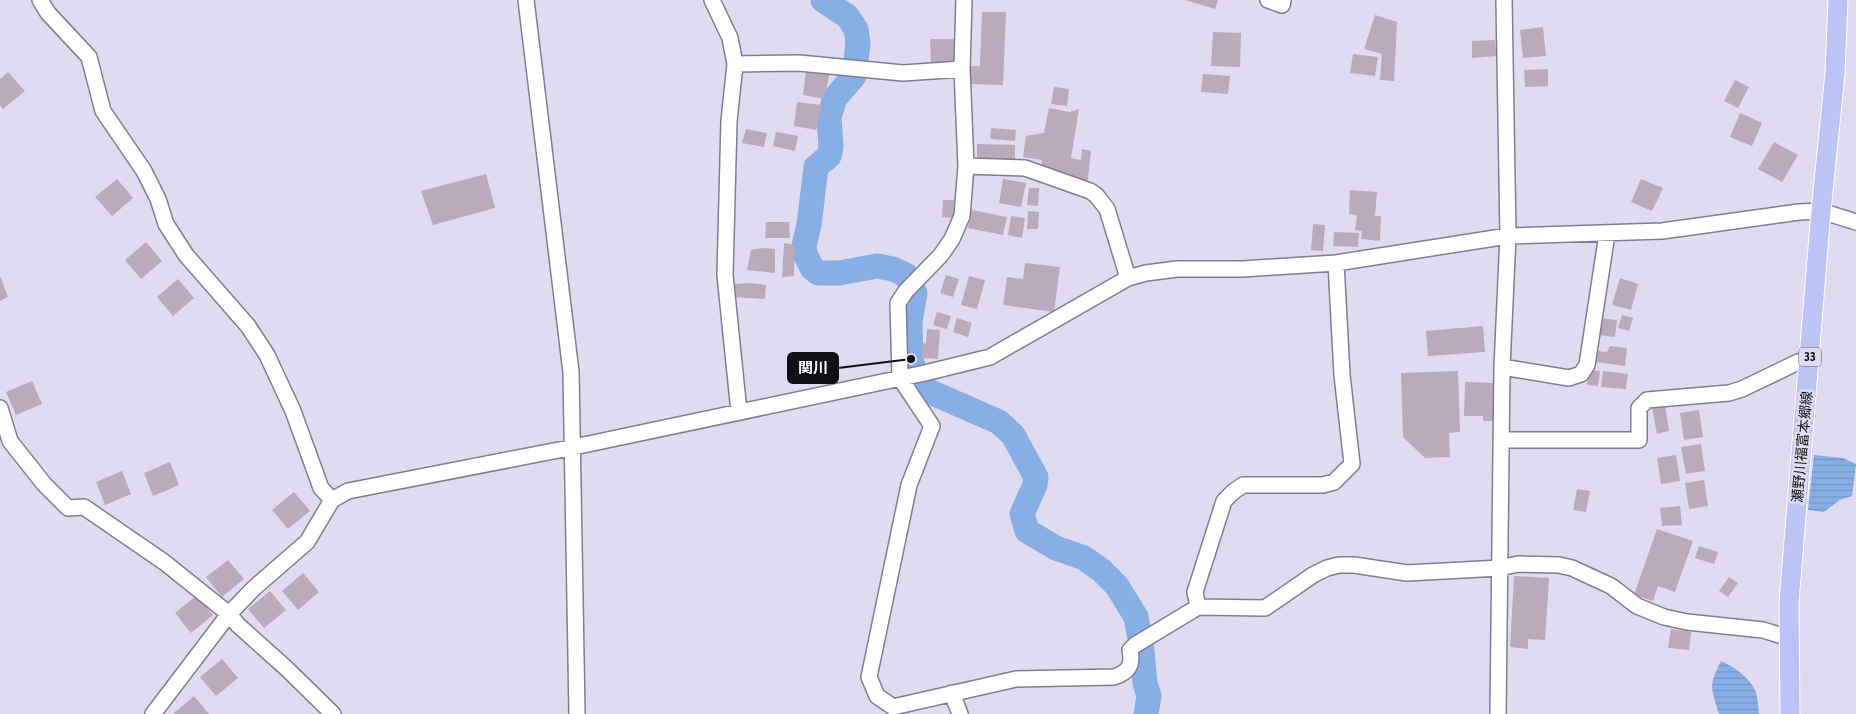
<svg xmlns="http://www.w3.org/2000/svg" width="1856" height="714" font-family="'Asap Condensed','Noto Sans JP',sans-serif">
<defs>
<pattern id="water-rules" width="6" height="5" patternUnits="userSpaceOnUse" patternTransform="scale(1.25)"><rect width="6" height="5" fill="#87afe5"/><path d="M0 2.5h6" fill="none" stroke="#7495c4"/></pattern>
</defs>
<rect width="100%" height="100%" fill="#e1dbf1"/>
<path fill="url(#water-rules)" d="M1814 455 1843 458 1856 464 1852 496 1840 500 1824 512 1808 510Z
M1721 661C1734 667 1748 676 1755 690 1758 696 1758 707 1759 714H1719C1711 687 1708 687 1721 661Z"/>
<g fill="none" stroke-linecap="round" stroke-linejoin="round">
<path stroke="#87afe5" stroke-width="25" d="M823 0 847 16 856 29 858 43 854 76 835 98 829 117 831 147 829 156 816 167 809 225 804 246 805 254 812 268 818 273H839L877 266 893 269 906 275 915 293 910 322 911 359 919 387 999 422 1013 435 1036 477 1035 485 1022 514 1027 531 1056 548 1084 558 1101 570 1117 586 1136 617 1142 650 1145 683 1149 696 1146 714"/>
</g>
<path fill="#b9aabc" d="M1185 0H1218L1215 9Z
M982 12H1006L1003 85 968 84 969 66H980Z
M1375 15 1397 22 1394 81 1380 80 1382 54 1364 49Z
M1543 27 1546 56 1523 58 1520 30Z
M1213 32 1241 33 1240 67 1211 66Z
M930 39H955L956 63 931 64Z
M1495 40 1496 56 1472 58V41Z
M1353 54 1378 57 1375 76 1350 73Z
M1548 69V86L1525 87 1524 70Z
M806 71 830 73 824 99 803 95Z
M8 72 25 91 3 109 0 105V79Z
M1203 74 1230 76 1228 94 1201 92Z
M1735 80 1749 87 1738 108 1724 101Z
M1054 87 1069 89 1067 106 1051 104Z
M797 102 822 105 816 130 794 126Z
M1049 108 1070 112 1079 109 1071 158 1081 160 1082 149 1091 151 1087 186 1041 169 1042 160 1023 157 1026 136 1044 133Z
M1740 113 1762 123 1752 146 1730 137Z
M991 128 1016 130 1015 141 990 139Z
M746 129 767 133 764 147 742 143Z
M776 132 798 136 795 151 773 146Z
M1774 142 1798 155 1782 182 1758 169Z
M977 144 1015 145V162H977Z
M486 174 495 208 433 225 421 191Z
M117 179 133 198 112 216 95 197Z
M1003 179 1026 183 1021 207 999 203Z
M1641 179 1663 188 1652 211 1631 202Z
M1029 188H1039L1038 206 1027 205Z
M1350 190 1377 192 1375 216H1381L1380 241 1361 239 1362 231 1355 230 1357 215 1349 214Z
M943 200H954L953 218 942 217Z
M972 210 1007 217 1003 235 968 228Z
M1028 211 1039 212 1038 229H1027Z
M1011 216 1025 218 1022 238 1008 235Z
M766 222H789L790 238H765Z
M1313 224 1325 225 1323 251 1311 250Z
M1334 232 1359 233 1358 247 1333 246Z
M146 242 162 261 141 279 125 260Z
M784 243 795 245 794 276 782 277Z
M763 248 775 249V273L747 270 751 250Z
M1025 263 1060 267 1054 312 1003 305 1007 277 1023 279Z
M946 275 959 279 953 297 940 293Z
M0 276 8 297 0 301Z
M969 276 985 280 977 309 961 305Z
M1620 278 1638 284 1631 310 1612 305Z
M178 279 194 298 173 316 157 297Z
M751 283 766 285 765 299 733 297 734 284Z
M937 312 951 316 947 329 933 325Z
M1622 315 1633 318 1629 331 1618 328Z
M957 318 972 323 968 337 953 332Z
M1599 318 1617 320 1615 337 1597 335Z
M1483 326 1485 352 1428 356 1426 331Z
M927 329 940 330 938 359 921 358 922 344 926 343Z
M1610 346 1627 348 1625 366 1596 362 1598 351 1607 352Z
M1588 370 1600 371 1598 386 1587 385Z
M1458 371 1460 432 1449 433 1450 457 1425 458 1403 437 1401 373Z
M1603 371 1628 374 1626 389 1601 387Z
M32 381 42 404 16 415 6 392Z
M1465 382 1494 383 1493 421H1483V416H1464Z
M1665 405 1669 431 1657 434 1652 407Z
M1699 410 1703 437 1684 440 1680 413Z
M1701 444 1705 471 1686 474 1681 447Z
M1676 455 1680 481 1661 484 1657 458Z
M170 462 179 485 153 496 144 473Z
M122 471 131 494 105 505 96 482Z
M1704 480 1708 506 1689 509 1685 483Z
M1577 489 1590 491 1586 512 1573 510Z
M294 492 310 511 288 529 272 510Z
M1680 506 1682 525 1662 526 1660 508Z
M1657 529 1693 541 1675 592 1658 586 1653 601 1634 595Z
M1699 546 1718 552 1714 564 1695 558Z
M228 560 244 579 222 597 206 577Z
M303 573 319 592 298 610 282 591Z
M1514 576 1549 578 1545 640 1528 639V649L1510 647Z
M1729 577 1738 583 1728 597 1719 591Z
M270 591 286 610 264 628 248 609Z
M197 595 213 615 191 633 175 613Z
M1671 629 1691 632 1689 650 1668 648Z
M222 659 238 678 216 696 200 677Z
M194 696 209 714H173Z"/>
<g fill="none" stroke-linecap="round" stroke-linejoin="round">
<defs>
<path id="minor" d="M40 0 48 13 89 57 103 111 144 171 158 199 166 224 186 255 248 326 267 355 293 411 321 488 332 500
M526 0 571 372 577 714
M712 0 730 38 735 64 729 121 725 275 739 412
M964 0 962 69 966 166 962 216 952 239 941 255 906 291 898 303 900 378 932 426 909 485 869 677 877 696 893 707 1016 679 1114 677C1129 672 1133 665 1130 650L1135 645 1198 607 1265 608 1313 575 1327 568 1339 565H1354L1407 573 1500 568 1518 564 1559 565 1572 568 1611 586 1637 606 1664 617 1687 622 1763 630 1789 638
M1268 0 1282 5 1283 0
M735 64 799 63 903 73 962 69
M966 166 1025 168 1090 191 1096 195 1107 209 1128 278
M1502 367 1569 378 1581 374 1587 365 1607 234
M0 408 10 441 44 484 68 508 84 507 164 562 229 614 238 625 286 668 333 714
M1501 440H1639V408L1647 400 1729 393 1742 389 1798 362 1809 361
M1198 607 1195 592 1224 501 1233 492 1243 485H1323L1334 482 1352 464 1342 375 1336 263
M952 693 960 714
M153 714 229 614 254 588 307 542 332 500 348 491 574 447 925 373 990 357 1128 278 1146 273 1177 269H1242L1336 263 1508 236 1662 231 1799 212 1821 211 1856 222
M1498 714 1502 367 1508 236 1504 0"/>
<path id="major" d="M1790 714 1789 602 1821 211 1835 73 1838 0"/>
</defs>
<use href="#minor" stroke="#827d91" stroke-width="18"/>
<use href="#major" stroke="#fff" stroke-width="21"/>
<use href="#minor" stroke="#fff" stroke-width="15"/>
<use href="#major" stroke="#bcc3f5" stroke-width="19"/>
</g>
<g text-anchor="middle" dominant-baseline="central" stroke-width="5" stroke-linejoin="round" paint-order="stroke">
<rect fill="#e1dbf1" stroke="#4f4c58" stroke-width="1" x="1799" y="347.5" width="22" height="19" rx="4"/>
<g font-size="12" font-weight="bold" fill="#110f16">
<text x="1810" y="357">33</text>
</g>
<g font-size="14" fill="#110f16" stroke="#e1dbf1">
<text transform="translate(1802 447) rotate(-85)">瀬野川福富本郷線</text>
</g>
</g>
<path fill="none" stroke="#110f16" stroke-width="2" d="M911 359L838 368"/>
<circle fill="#110f16" stroke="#e1dbf1" stroke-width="2" cx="911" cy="359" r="5"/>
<rect fill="#110f16" stroke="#110f16" stroke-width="2" x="788" y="353" width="50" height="30" rx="5"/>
<g font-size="15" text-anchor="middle" font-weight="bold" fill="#fff">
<text x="813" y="373">関川</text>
</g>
</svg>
